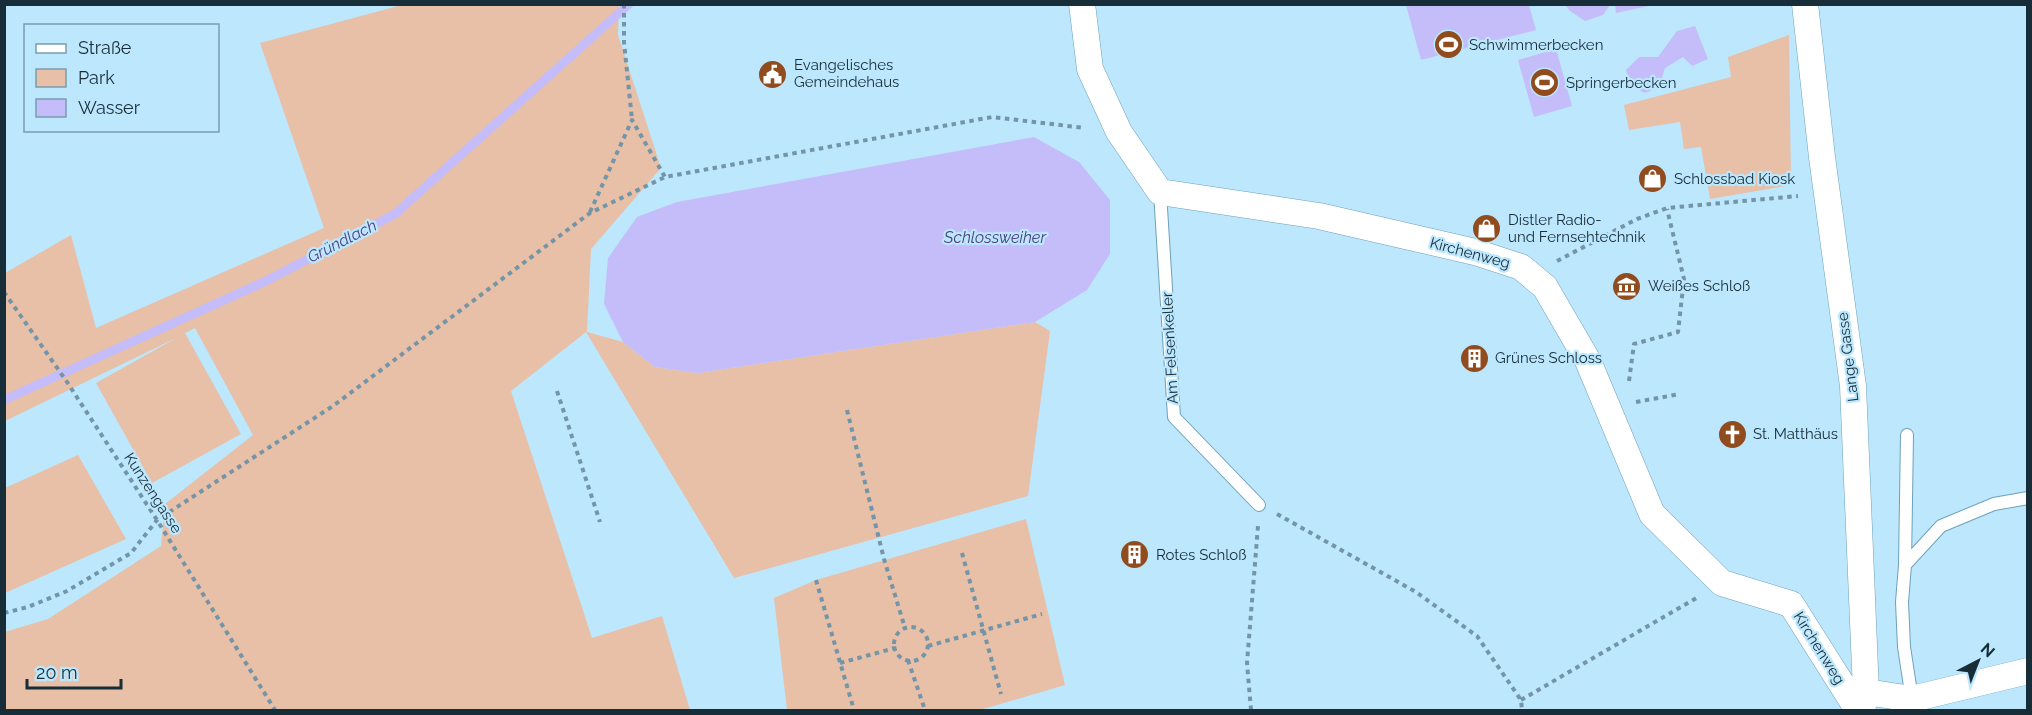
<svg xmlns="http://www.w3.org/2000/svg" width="2032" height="715" font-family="Raleway,sans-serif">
<rect width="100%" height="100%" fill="#bce7fd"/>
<path fill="#e8bfa7" d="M402 5H619L618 35 661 168 591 249 587 332 623 342 655 367 698 373 1035 322 1050 331 1028 496 734 578 586 332 511 391 592 638 662 616 690 710H5V632L48 619 161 546 165 504 253 435 195 328 185 333 241 434 152 483 96 383 178 337 5 421V273L71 235 96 328 324 228 260 43Z
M1789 35 1791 185 1710 199 1701 147 1684 149 1680 122 1629 130 1624 105 1731 77 1728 57Z
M78 455 126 539 5 593V488Z
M1026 519 1065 685 980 710H787L774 598 816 580Z"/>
<path fill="#c5bdf9" d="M1615 4H1653V5L1616 13Z
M1406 5H1529L1536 30 1421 60Z
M1565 5H1610L1603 15 1585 21 1570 11Z
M1695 26 1708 59 1692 66 1683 57 1665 68 1659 87 1645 93 1631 86 1626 70 1639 57H1658L1677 31Z
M1556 49 1572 106 1534 117 1518 60Z
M1034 137 1079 162 1110 200V254L1087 290 1035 322 698 373 655 367 623 342 604 304 608 258 637 217 677 202Z"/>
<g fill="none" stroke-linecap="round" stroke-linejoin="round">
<path stroke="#c5bdf9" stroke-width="9" d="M4 400 266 281 395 214 629 4"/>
<defs>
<path id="service" d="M1160 192 1174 417 1259 505
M1905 565 1907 435
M1912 699 1904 647 1902 602 1905 565 1941 526 1994 504 2028 498"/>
<path id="minor" d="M1082 4 1090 69 1119 132 1160 192 1319 216 1475 252 1521 267 1545 287 1588 361 1652 514 1722 583 1791 604 1858 710
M1805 4 1822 157 1853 386 1866 692 1862 710
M1866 692 1912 699 2028 671"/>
</defs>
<use href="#service" stroke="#6da1bb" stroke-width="14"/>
<use href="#minor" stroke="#6da1bb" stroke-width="27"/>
<path stroke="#7495a7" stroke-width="4" stroke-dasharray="4.5 4.5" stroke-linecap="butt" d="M624 4V42L632 120
M590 212 632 120 665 177
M1557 261 1637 219 1667 208 1798 196
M4 292 67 382 157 520 275 710
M1629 381 1634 344 1678 332 1684 279 1667 209
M557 391 600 522
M1636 402 1680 394
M847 410 884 559 905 628
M1277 514 1416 592 1477 636 1521 700 1522 710
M962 553 1001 694
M816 580 854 710
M4 613 28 607 67 591 131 553 157 520 333 406 590 213 665 177 992 117 1085 128
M894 644a17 17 0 1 1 34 0a17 17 0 1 1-34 0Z
M928 646 1042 614
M908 660 925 710
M840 663 895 648
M1521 700 1698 597
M1251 710 1247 663 1258 526"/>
<use href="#service" stroke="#fff" stroke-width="12"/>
<use href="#minor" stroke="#fff" stroke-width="26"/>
</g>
<defs>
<symbol id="stadium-disc" viewBox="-11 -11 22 22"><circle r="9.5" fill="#904c1e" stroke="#bce7fd"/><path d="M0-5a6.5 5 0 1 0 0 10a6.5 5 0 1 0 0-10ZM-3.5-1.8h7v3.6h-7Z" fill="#fff"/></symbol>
<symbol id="civic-disc" viewBox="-11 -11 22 22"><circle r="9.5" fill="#904c1e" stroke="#bce7fd"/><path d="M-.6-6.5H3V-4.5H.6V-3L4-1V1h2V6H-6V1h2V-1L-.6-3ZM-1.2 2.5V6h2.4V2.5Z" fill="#fff"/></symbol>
<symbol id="shop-disc" viewBox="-11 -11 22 22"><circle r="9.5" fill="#904c1e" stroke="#bce7fd"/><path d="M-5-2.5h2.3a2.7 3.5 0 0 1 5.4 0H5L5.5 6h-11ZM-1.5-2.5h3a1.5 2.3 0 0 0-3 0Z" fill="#fff"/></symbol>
<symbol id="museum-disc" viewBox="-11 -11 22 22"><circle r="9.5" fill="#904c1e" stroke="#bce7fd"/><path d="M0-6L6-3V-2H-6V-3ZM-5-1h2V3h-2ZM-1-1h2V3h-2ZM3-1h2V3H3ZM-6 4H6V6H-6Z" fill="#fff"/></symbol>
<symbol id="building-disc" viewBox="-11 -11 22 22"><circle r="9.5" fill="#904c1e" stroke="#bce7fd"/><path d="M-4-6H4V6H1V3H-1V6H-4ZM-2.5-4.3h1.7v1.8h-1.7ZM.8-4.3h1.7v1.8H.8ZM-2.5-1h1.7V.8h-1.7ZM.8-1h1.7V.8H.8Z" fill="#fff"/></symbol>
<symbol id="church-disc" viewBox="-11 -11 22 22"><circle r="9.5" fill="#904c1e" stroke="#bce7fd"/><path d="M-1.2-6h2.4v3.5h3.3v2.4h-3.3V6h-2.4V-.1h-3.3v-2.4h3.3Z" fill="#fff"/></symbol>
</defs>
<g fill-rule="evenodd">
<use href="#stadium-disc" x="1432" y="28" width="33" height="33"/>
<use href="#civic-disc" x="756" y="58" width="33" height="33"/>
<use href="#stadium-disc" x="1528" y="66" width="33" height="33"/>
<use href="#shop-disc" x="1636" y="162" width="33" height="33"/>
<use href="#shop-disc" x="1470" y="212" width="33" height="33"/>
<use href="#museum-disc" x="1610" y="270" width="33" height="33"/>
<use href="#building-disc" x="1458" y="342" width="33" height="33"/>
<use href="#church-disc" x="1716" y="418" width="33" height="33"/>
<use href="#building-disc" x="1118" y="538" width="33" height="33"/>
</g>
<g text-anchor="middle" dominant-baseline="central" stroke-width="4.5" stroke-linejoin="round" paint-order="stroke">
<g font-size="15" fill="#172d38" stroke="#bce7fd" text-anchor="start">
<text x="1469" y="45">Schwimmerbecken</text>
<text x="794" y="65">Evangelisches<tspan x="794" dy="17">Gemeindehaus</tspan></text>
<text x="1566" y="83">Springerbecken</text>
<text x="1674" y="179">Schlossbad Kiosk</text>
<text x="1508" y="220">Distler Radio-<tspan x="1508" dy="17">und Fernsehtechnik</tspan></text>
<text x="1648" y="286">Weißes Schloß</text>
<text x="1495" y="358">Grünes Schloss</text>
<text x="1753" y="434">St. Matthäus</text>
<text x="1156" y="555">Rotes Schloß</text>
</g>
<g font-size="15" fill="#172d38" stroke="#bce7fd">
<text transform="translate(1470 253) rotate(15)">Kirchenweg</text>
<text transform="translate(1170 348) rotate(-93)">Am Felsenkeller</text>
<text transform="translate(1848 357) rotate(-97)">Lange Gasse</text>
<text transform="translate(153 493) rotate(57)">Kunzengasse</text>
<text transform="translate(1819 648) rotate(58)">Kirchenweg</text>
</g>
<g font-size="16" font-style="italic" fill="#4e3e84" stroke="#bce7fd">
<text x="995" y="237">Schlossweiher</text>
<text transform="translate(342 241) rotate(-27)">Gründlach</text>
</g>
</g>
<rect width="2032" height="715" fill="none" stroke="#172d38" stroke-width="12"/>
<rect x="24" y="24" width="195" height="108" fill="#bce7fd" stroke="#7a9dae" stroke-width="1.5"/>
<rect x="36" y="44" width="30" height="9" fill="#ffffff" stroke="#7a9dae" stroke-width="1.5"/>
<text x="78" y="54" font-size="18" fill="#172d38">Straße</text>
<rect x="36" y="69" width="30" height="18" fill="#e8bfa7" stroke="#7a9dae" stroke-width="1.5"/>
<text x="78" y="84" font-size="18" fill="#172d38">Park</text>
<rect x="36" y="99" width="30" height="18" fill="#c5bdf9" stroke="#7a9dae" stroke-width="1.5"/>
<text x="78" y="114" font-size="18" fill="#172d38">Wasser</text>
<g transform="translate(1978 661) rotate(42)" stroke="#bce7fd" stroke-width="4.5" paint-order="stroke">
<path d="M0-4.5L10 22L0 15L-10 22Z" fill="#172d38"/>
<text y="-9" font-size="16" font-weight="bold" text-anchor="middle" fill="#172d38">N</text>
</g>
<path d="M27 679v9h94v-9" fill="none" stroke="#172d38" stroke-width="3"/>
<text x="36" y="679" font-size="18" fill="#172d38" stroke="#bce7fd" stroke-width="4.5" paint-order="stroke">20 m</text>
</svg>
